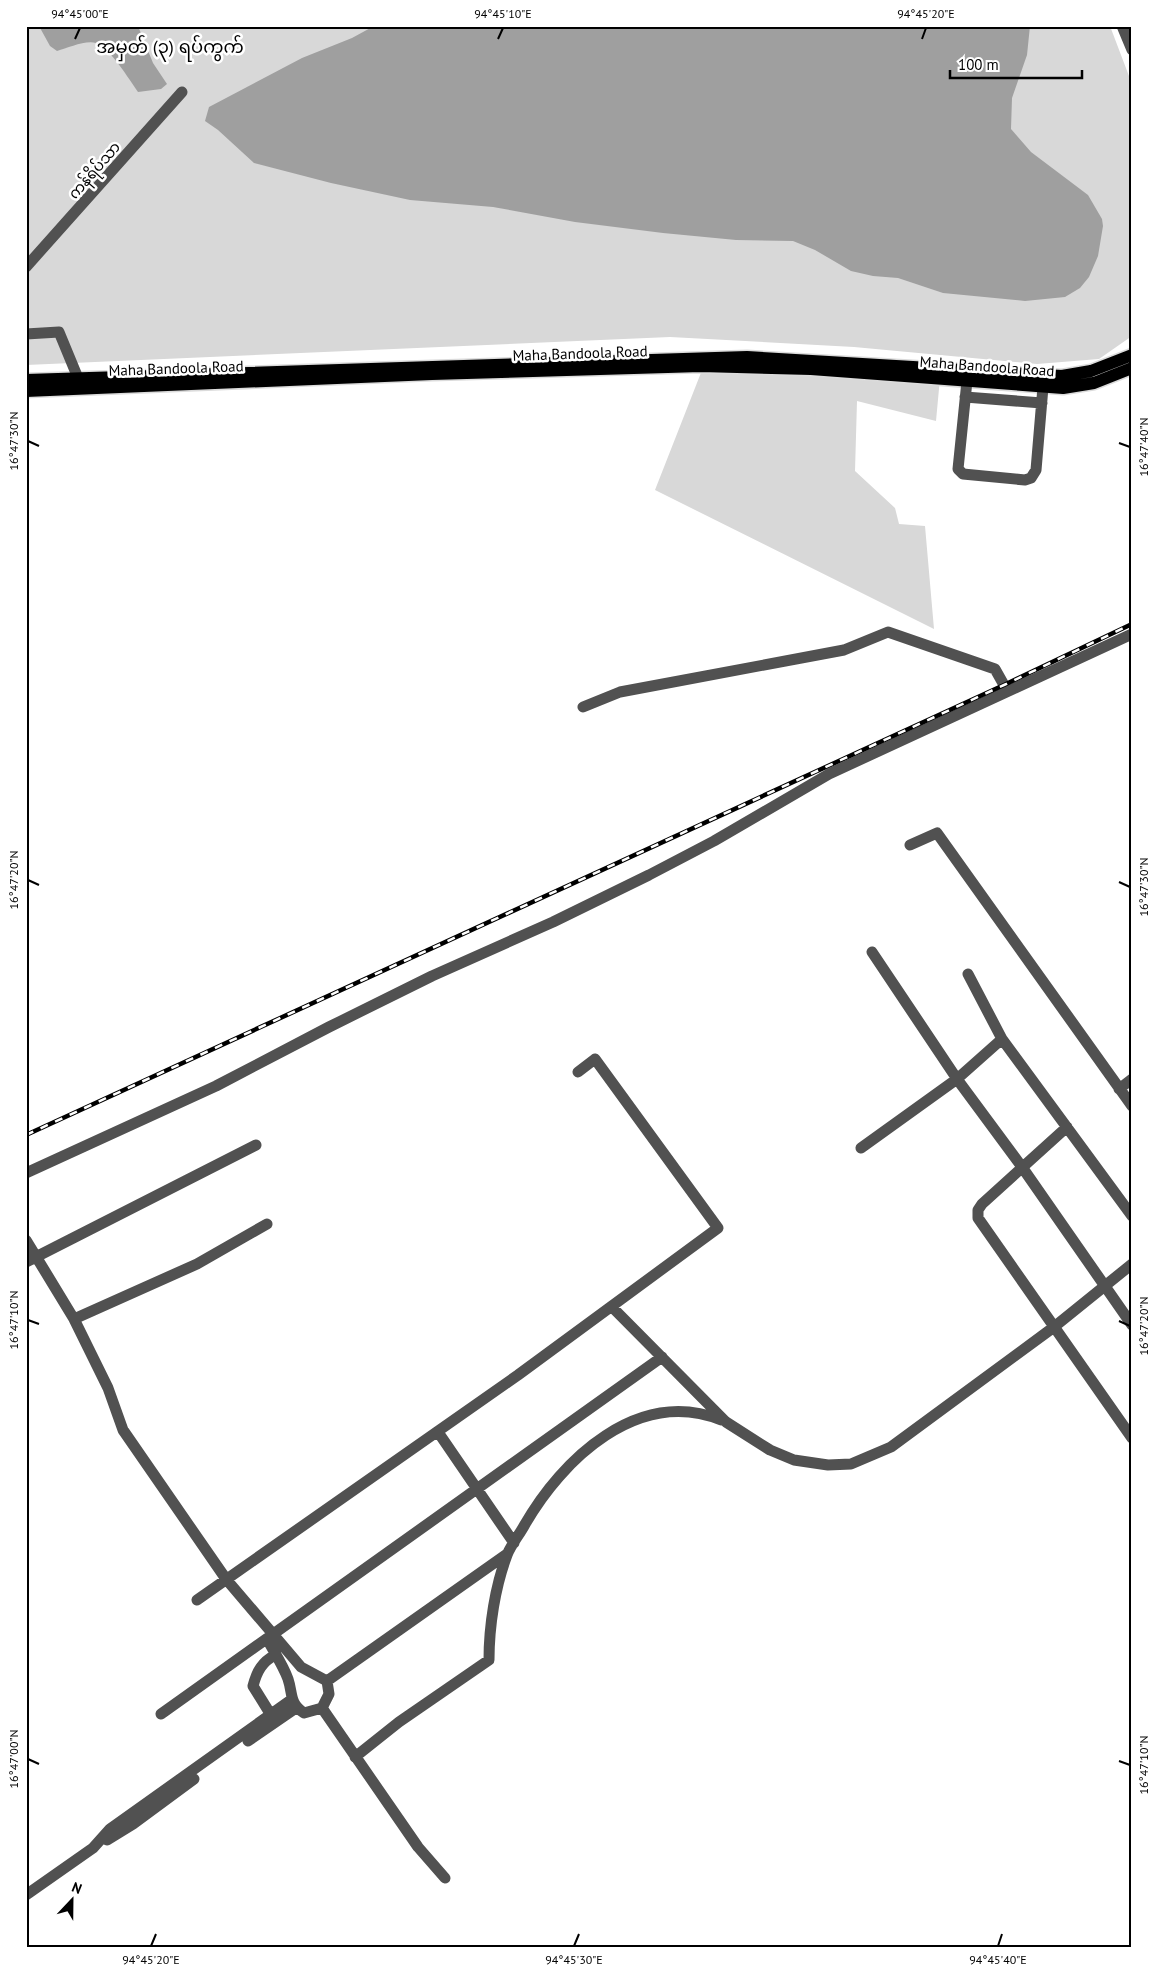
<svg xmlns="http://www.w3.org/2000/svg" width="1158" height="1973" font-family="'PT Sans','Noto Sans Myanmar',sans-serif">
<rect width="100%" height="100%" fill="#fff"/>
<path fill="#d8d8d8" d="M26 26H1110L1132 84V336L1099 359 1037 364 854 347 670 337 26 365Z
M704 365 940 378 936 421 857 401 855 471 895 508 899 524 925 526 934 629 655 490Z"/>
<path fill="#9f9f9f" d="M39 26H138L153 63 167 84 161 89 138 92C129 79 110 48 96 43 85 40 68 48 57 51L50 46Z
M374 26H1030L1027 55 1012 98 1011 129 1031 152 1088 195 1102 219 1103 226 1098 256 1089 277 1080 288 1065 297 1025 301 943 293 898 278 873 276 851 271 815 250 793 241 736 240 663 233 575 222 493 207 410 200 331 183 254 163 218 130 205 121 209 107 302 58 352 38Z"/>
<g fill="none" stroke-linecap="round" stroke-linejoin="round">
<defs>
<path id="major" d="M26 380 747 357 1062 376 1091 371 1132 355
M26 391 432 374 701 366 811 369 1063 388 1094 383 1132 368"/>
</defs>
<use href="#major" stroke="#dbdbdb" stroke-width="15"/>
<path stroke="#515151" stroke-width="11" d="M1122 26 1132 50
M26 267 182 92
M26 334 59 332 78 378
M967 381 958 469 963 474 1025 480 1031 478 1036 470 1043 387
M965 397 1042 403
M583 707 620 692 844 650 888 632 995 669 1004 685
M910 845 937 833 1132 1106
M872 952 957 1079 1022 1167 1132 1325
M968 974 1002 1039 1132 1216
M1119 1089 1132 1079
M1067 1127 982 1204 978 1210V1218L1132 1438
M861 1148 957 1079 1002 1039
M26 1173 216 1086 329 1027 432 976 553 922 649 875 714 841 829 774 1132 634
M26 1240 74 1319 108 1388 123 1430 226 1579 301 1667 327 1681 329 1694 322 1708 304 1713C289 1703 293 1694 288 1679 283 1665 274 1652 267 1639
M26 1262 256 1145
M612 1307 726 1422 770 1450 794 1460 828 1465 851 1464 891 1447 1054 1327 1132 1264
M74 1319 197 1264 267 1224
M438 1432 514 1543
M197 1600 518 1375 718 1228 595 1059 578 1072
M327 1681 507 1554
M322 1708 418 1847 445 1878
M161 1714 662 1357
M271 1715 253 1686C257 1671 262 1662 275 1655
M248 1741 296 1708
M355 1757 399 1722 489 1660C489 1626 495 1587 507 1555 511 1545 519 1535 524 1526 562 1459 638 1387 721 1420
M107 1840 133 1824 194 1779
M26 1895 93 1848 110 1829 291 1700"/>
<use href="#major" stroke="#000" stroke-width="12"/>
<defs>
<path id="rail" d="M26 1135 1004 685 1132 624"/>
</defs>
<use href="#rail" stroke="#000" stroke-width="4.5"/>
<use href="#rail" stroke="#fff" stroke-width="2.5" stroke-dasharray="8" stroke-linecap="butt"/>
</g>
<path fill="none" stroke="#000" stroke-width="2" d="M75 39 80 28M498 39 503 28M922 39 926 28M28 441 39 446M1119 443 1130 447M28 880 39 885M1119 882 1130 887M28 1320 39 1324M1119 1321 1130 1326M28 1759 39 1764M1119 1761 1130 1765M151 1946 156 1934M574 1946 579 1934M998 1946 1002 1934"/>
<g text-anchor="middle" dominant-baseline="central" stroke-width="5" stroke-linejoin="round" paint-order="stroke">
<g font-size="15" fill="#000" stroke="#fff">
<text transform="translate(94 170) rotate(-49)">ကန်ရိပ်သာ</text>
<text transform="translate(580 353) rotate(-2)">Maha Bandoola Road</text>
<text transform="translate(987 366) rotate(4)">Maha Bandoola Road</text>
<text transform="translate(176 368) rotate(-2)">Maha Bandoola Road</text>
</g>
<g font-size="18" fill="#000" stroke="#fff">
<text x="170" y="46">အမှတ် (၃) ရပ်ကွက်</text>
</g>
</g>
<rect width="1158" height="1973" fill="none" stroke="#ffffff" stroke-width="55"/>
<g transform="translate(72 1900) rotate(22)" stroke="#ffffff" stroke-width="4" paint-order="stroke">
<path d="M0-4L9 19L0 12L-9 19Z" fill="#000000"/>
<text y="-8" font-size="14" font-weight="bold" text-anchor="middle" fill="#000000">N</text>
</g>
<path d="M950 70v8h132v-8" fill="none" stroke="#000000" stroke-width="2.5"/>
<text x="958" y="70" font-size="15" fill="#000000" stroke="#ffffff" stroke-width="4" paint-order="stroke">100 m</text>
<rect x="28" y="28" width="1102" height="1918" fill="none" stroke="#000" stroke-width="2"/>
<g font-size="12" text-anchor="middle" fill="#000">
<text x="80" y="18">94°45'00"E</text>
<text x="503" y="18">94°45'10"E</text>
<text x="926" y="18">94°45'20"E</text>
<text transform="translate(14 441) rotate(-90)" y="4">16°47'30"N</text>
<text transform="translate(1144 447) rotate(-90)" y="4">16°47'40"N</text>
<text transform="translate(14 880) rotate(-90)" y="4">16°47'20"N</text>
<text transform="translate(1144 887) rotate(-90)" y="4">16°47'30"N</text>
<text transform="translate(14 1320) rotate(-90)" y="4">16°47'10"N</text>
<text transform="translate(1144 1326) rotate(-90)" y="4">16°47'20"N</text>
<text transform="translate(14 1759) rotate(-90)" y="4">16°47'00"N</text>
<text transform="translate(1144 1765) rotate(-90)" y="4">16°47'10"N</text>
<text x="151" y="1964">94°45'20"E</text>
<text x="574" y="1964">94°45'30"E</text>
<text x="998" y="1964">94°45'40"E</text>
</g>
</svg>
